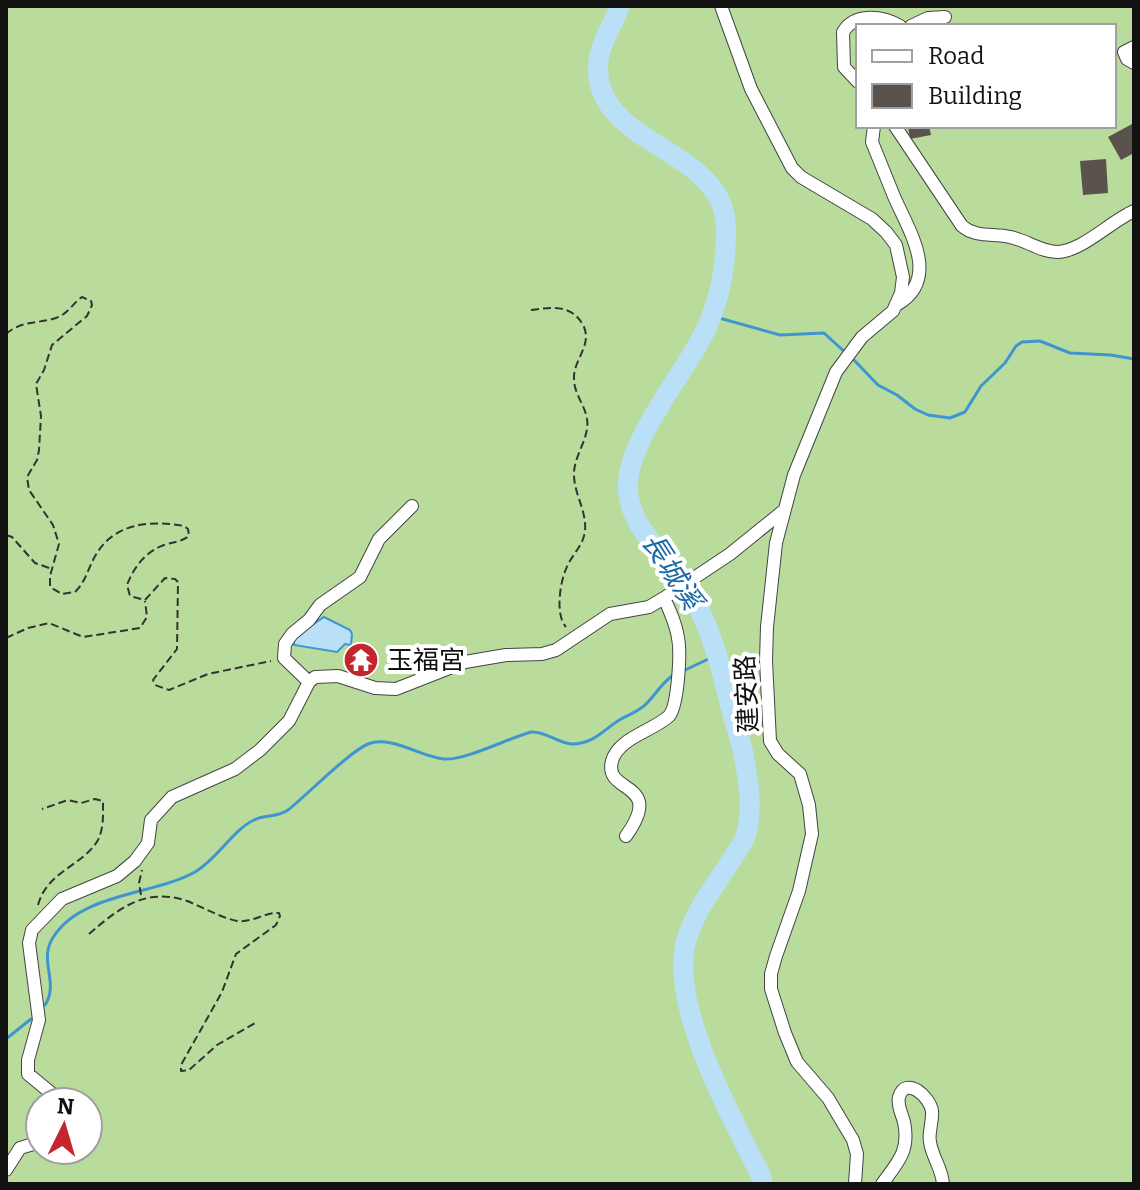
<svg xmlns="http://www.w3.org/2000/svg" width="1140" height="1190" font-family="Bitter,'Noto Sans TC',serif">
<rect width="100%" height="100%" fill="#fffdf5"/>
<path fill="#b9dc9c" fill-rule="evenodd" d="M6 6H1134V1184H6ZM858 26H1114V126H858ZM40 1102H88V1150H40Z"/>
<path fill="#b9e0f7" stroke="#3f96cf" stroke-width="2" d="M324 617 350 630 352 634 351 645 345 644 337 652 294 645V637Z"/>
<g fill="none" stroke-linecap="round" stroke-linejoin="round">
<path stroke="#3f96cf" stroke-width="3" d="M712 316 780 335 824 333 847 354
M853 359 878 385 897 395 915 409 928 415 950 418 965 412 981 386 1005 363 1016 346 1022 342 1040 341 1070 353 1111 355 1134 359
M683 671 719 654
M45 1005C60 982 37 960 54 936 82 893 154 895 195 872 217 859 234 829 254 820 265 814 277 818 288 810 307 795 349 752 368 744 391 735 421 757 444 759 464 761 509 738 531 732 546 731 557 743 572 744 594 744 604 729 621 719 630 714 640 711 647 703 656 694 661 684 672 676
M6 1039 31 1019"/>
<path stroke="#b9e0f7" stroke-width="20" d="M620 6C613 26 598 45 598 67 597 139 697 146 721 203 728 220 726 238 725 255 723 282 715 313 702 337 681 378 625 444 628 490 630 531 673 561 692 595 711 630 720 662 729 701 733 718 739 734 743 752 748 777 754 811 745 837 743 844 736 852 732 859 715 886 692 914 685 946 672 1010 732 1118 760 1174L763 1184"/>
</g>
<path fill="#5a524d" d="M1134 123V153L1121 160 1108 137Z
M908 126H929L931 135 910 139Z
M1106 159 1108 193 1083 195 1080 161Z"/>
<g fill="none" stroke-linecap="round" stroke-linejoin="round">
<defs>
<path id="minor" d="M721 6 751 89 792 168 801 177 872 219 886 232 896 245 903 277 901 293 893 311 862 337 836 372 794 475 776 543 767 627 766 661 770 741 778 754 800 774 809 805 812 834 799 891 776 956 771 974V989L785 1033 797 1062 828 1098 853 1140 857 1154 855 1184
M911 26 928 18 945 17
M1134 47 1124 52 1127 59 1134 63
M858 82 844 67 843 32C855 12 883 16 900 26
M874 126 872 142C879 159 886 177 893 194 907 228 942 277 898 304
M895 126 962 226C976 238 993 233 1010 237 1026 240 1041 252 1057 252 1081 252 1111 221 1134 211
M309 682 284 658 285 644 292 634 309 620 320 605 360 577 379 539 412 506
M626 836C666 780 603 795 612 761 618 738 653 731 669 716 678 706 681 653 678 638 676 624 670 611 664 598
M62 1102 28 1074V1060L39 1020 29 943 32 930 62 899 117 876 135 861 148 843 151 820 172 797 235 769 260 750 289 721 309 682 315 677 338 676 375 688 396 689 465 662 506 655 542 654 556 650 610 614 649 607 664 598 730 554 782 512
M6 1170 20 1148 40 1142
M882 1184C898 1162 910 1151 904 1122 902 1114 897 1106 899 1097 906 1075 930 1097 932 1111 933 1122 928 1132 930 1142 932 1157 942 1168 943 1184"/>
</defs>
<use href="#minor" stroke="#444" stroke-width="14"/>
<path stroke="#333" stroke-width="2" stroke-dasharray="8 4" stroke-linecap="butt" d="M531 310C552 307 573 304 584 327 592 346 573 360 574 379 574 394 585 405 587 419 590 437 575 454 574 472 573 493 587 510 585 531 583 547 571 555 566 569 560 583 555 615 566 627
M6 334C22 320 38 324 56 318 68 314 73 303 82 297L91 301 92 305 87 316 52 345 44 370 36 384 41 416 39 450 37 460 27 477 29 490 53 525 59 544 50 576V587L62 594 75 592C86 582 89 565 97 553 115 523 152 520 184 526L188 529 189 536C181 542 173 542 164 545 145 552 134 567 127 585L130 596 145 600 165 578 175 579 178 582 177 649 153 680 155 685 169 690 208 674 271 661
M6 535 12 537 35 563 52 569
M6 638 28 628 49 623 83 637 140 628 147 617 145 601
M141 895 139 883 142 870
M38 905C47 871 83 866 98 840 104 828 103 814 103 801L95 799 81 803 68 800 42 809
M89 934C118 909 144 888 184 900 202 906 218 917 237 921 252 923 265 912 279 913L280 916 276 925 236 954 222 992 181 1065V1071L189 1070 217 1045 255 1023"/>
<use href="#minor" stroke="#fff" stroke-width="12"/>
</g>
<defs>
<symbol id="temple-disc" viewBox="-11 -11 22 22"><circle r="9.5" fill="#c4262e" stroke="#fff"/><path d="M0-6L5-2H3V0L6.5 2.5H4V6H1.5V3h-3V6H-4V2.5H-6.5L-3 0V-2H-5Z" fill="#fff"/></symbol>
</defs>
<g fill-rule="evenodd">
<use href="#temple-disc" x="341" y="640" width="40" height="40"/>
</g>
<g text-anchor="middle" dominant-baseline="central" stroke-width="8" stroke-linejoin="round" paint-order="stroke">
<g font-size="26" fill="#111" stroke="#fff" text-anchor="start">
<text x="387" y="660">玉福宮</text>
</g>
<g font-size="26" fill="#111" stroke="#fff">
<text transform="translate(747 694) rotate(-93)">建安路</text>
</g>
<g font-size="28" font-style="italic" fill="#1768a6" stroke="#fff">
<text transform="translate(672 571) rotate(57)">長城溪</text>
</g>
</g>
<rect width="1140" height="1190" fill="none" stroke="#111111" stroke-width="16"/>
<rect x="856" y="24" width="260" height="104" fill="#ffffff" stroke="#a0a0a0" stroke-width="2"/>
<rect x="872" y="50" width="40" height="12" fill="#ffffff" stroke="#a0a0a0" stroke-width="2"/>
<text x="928" y="64" font-size="24" fill="#111111">Road</text>
<rect x="872" y="84" width="40" height="24" fill="#5a524d" stroke="#a0a0a0" stroke-width="2"/>
<text x="928" y="104" font-size="24" fill="#111111">Building</text>
<g transform="translate(64 1126) rotate(5)"><circle r="38" fill="#ffffff" stroke="#a0a0a0" stroke-width="2"/>
<path d="M0-6L14 30L0 20L-14 30Z" fill="#c4262e"/>
<text y="-12" font-size="22" font-weight="bold" text-anchor="middle" fill="#111111">N</text>
</g>
</svg>
